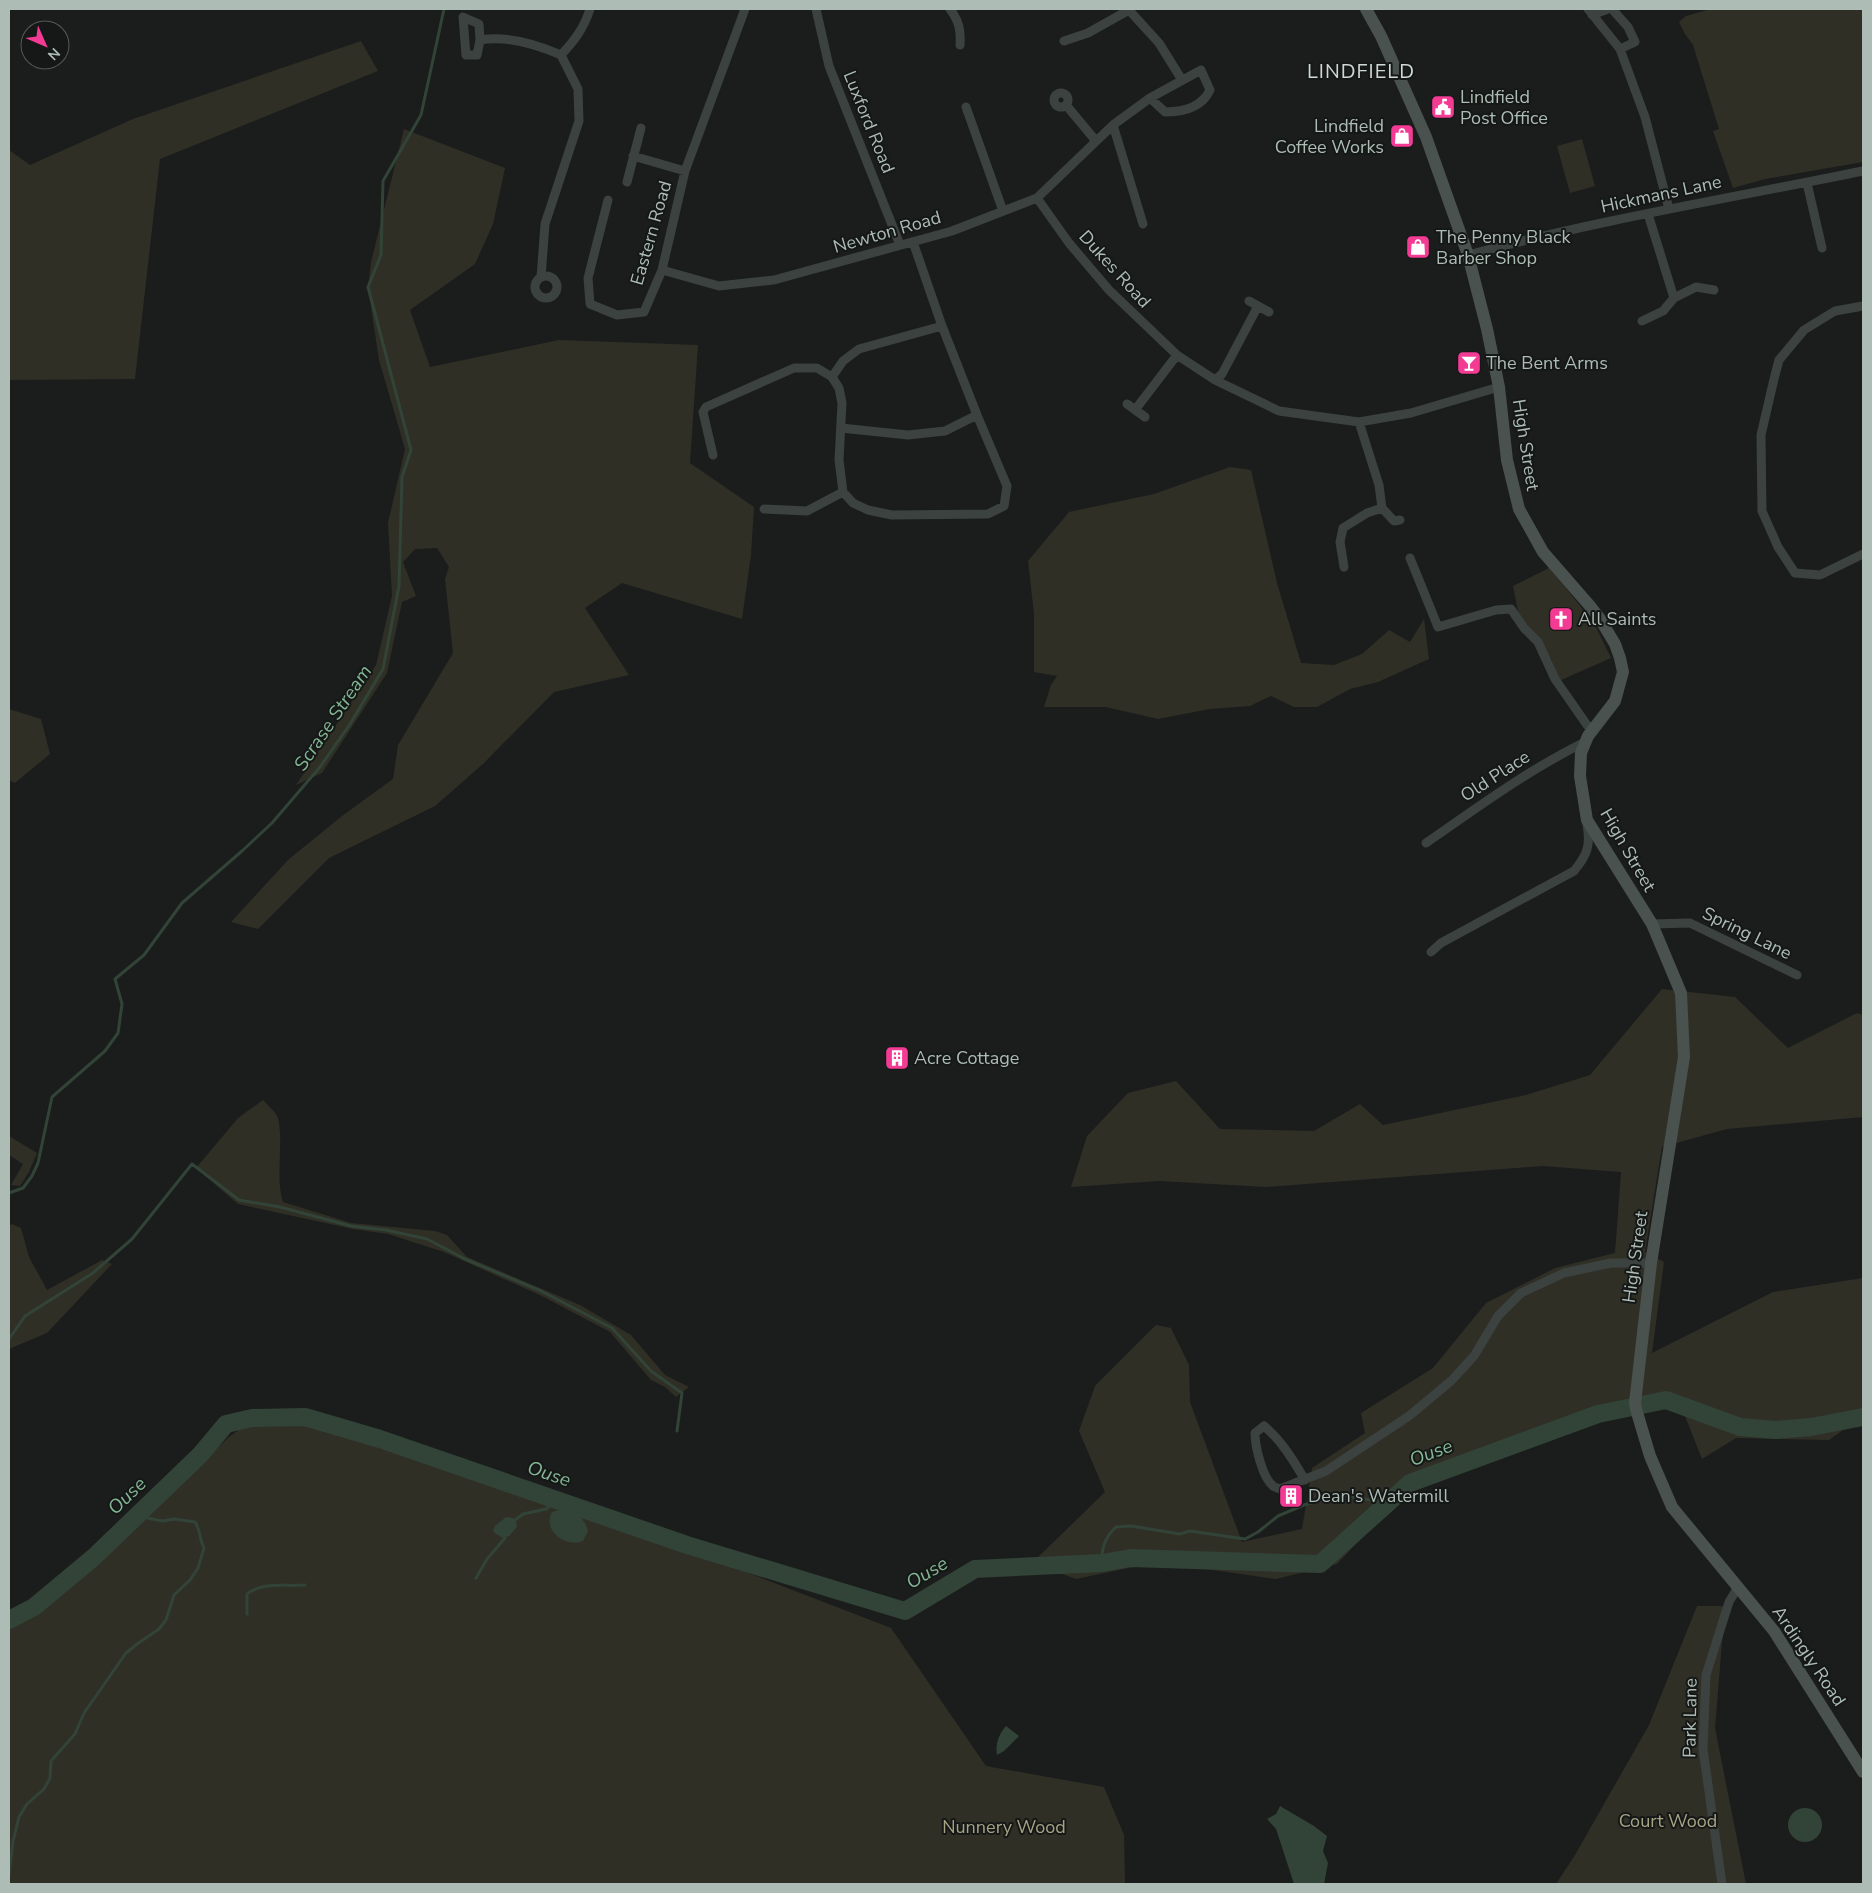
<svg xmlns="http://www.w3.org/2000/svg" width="1872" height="1893" font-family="'Nunito Sans',sans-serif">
<rect width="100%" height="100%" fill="#1a1d1c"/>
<path fill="#302f26" d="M1711 9H1863V162L1765 179 1733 188 1713 131 1719 129 1693 45 1685 34 1679 22 1686 16Z
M361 41 378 71 160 159 135 379 9 380V150L30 165 133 119Z
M404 129 505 168 493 224 475 264 410 310 430 367 559 340 698 345 690 463 754 507 751 555 742 619 622 583 585 608 629 675 554 692 483 764 435 806 329 858 258 929 231 922 288 860 342 816 393 779 398 745 453 653 445 579 449 567 437 548 415 549 403 562 416 596 402 602 387 673 322 773 296 785 376 665 392 596 388 523 405 449 379 360 368 287 371 262Z
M1582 139 1595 186 1570 193 1557 146Z
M1230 467 1251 470 1277 583 1301 663 1334 665 1362 654 1389 630 1410 642 1424 619 1429 659 1378 682 1350 689 1317 707H1294L1271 696 1250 706 1210 709 1158 719 1106 707H1044L1051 685 1057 676 1034 672V614L1028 561 1069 512 1154 494Z
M1549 568 1566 588 1595 625 1611 658 1559 681 1551 659 1540 641 1519 616 1513 586Z
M9 709 41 719 50 754 15 783 9 780Z
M1662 989 1735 997 1788 1048 1857 1013 1863 1015V1117L1727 1129 1662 1147 1645 1252 1664 1262 1652 1353 1773 1292 1863 1278V1425L1856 1421 1829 1440 1736 1438 1702 1459 1681 1406 1623 1412 1402 1495 1337 1564 1276 1579 1157 1562 1076 1579 1032 1563 1105 1492 1079 1431 1095 1386 1156 1325 1171 1328 1189 1365 1190 1402 1242 1542 1302 1529 1312 1468 1365 1433 1361 1413 1433 1368 1486 1303 1555 1268 1615 1253 1621 1172 1543 1166 1266 1187 1159 1181 1071 1187 1087 1136 1128 1093 1176 1081 1220 1129 1314 1131 1360 1104 1383 1125 1526 1095 1590 1075Z
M263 1100C267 1105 276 1112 278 1118 284 1144 275 1178 283 1202L351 1223 435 1231 447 1235 467 1257 580 1305 631 1335 665 1375 689 1387 676 1397 665 1387 651 1380 610 1332 542 1296 444 1252 388 1234 353 1229 238 1204 196 1168 238 1118Z
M9 1136 37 1153 29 1172 20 1186 11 1185 23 1164 9 1155Z
M12 1224 21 1228 29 1257 47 1290 102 1260 112 1264 47 1333 9 1349V1226Z
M263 1422H307L392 1449 460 1466 561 1501 891 1628 986 1766 1104 1787 1124 1835 1125 1884H9V1629L36 1615 229 1437 243 1427Z
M1697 1606H1725L1715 1728 1746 1884H1556L1575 1855 1649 1725Z"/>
<path fill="#324337" d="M565 1508C577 1510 585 1520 588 1531L583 1541C566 1548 542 1531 552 1512Z
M506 1517 513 1518 516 1521 517 1527 509 1536 503 1538 496 1534 493 1531 495 1526Z
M1006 1726 1019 1736 1004 1751 997 1755C995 1744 999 1734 1006 1726Z
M1280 1806 1314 1826 1327 1836 1323 1851 1328 1863 1324 1884H1294L1276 1829 1267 1819 1276 1814Z
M1788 1825a17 17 0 1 1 34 0a17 17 0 1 1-34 0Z"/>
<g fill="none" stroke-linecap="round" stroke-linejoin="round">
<path stroke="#324337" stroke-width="3" d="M9 1193 23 1188 32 1176 38 1163 52 1097 105 1051 118 1033 122 1004 115 979 144 955 182 903 242 851 272 823 320 767 350 724 383 669 399 586 402 477 411 450 368 287 381 255 383 181 421 115 444 9
M9 1339 25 1316 93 1273 132 1239 192 1164 239 1200 280 1207 351 1226 386 1230 427 1239 465 1259 541 1291 612 1328 651 1371 682 1393 677 1431
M515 1520 523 1514 546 1509 558 1500
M1102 1563C1101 1549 1106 1536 1116 1527L1131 1526 1180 1534 1190 1531 1245 1539 1258 1532 1278 1516 1304 1505 1327 1498 1346 1496 1371 1500 1392 1499
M476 1578 487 1559 505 1538
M247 1614V1594C263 1581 286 1587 305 1585
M9 1875 13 1841 19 1817 27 1804 44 1789 50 1778 51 1761 75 1734 84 1713 126 1653 137 1644 159 1629 166 1620 174 1595 190 1580 198 1568 204 1548C198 1537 202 1533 195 1522L174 1519 163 1521 137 1516"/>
<path stroke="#324337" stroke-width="18" d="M9 1620 34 1607 94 1557 200 1455 226 1424 252 1418 305 1417 380 1439 687 1545 905 1611 975 1569 1102 1563 1131 1558 1320 1564 1410 1483 1598 1414 1666 1400 1740 1427 1776 1430 1811 1427 1863 1417"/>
<path stroke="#3b4240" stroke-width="9" d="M816 9 829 66 900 245
M950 9C959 21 961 30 960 45
M1128 9 1159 43 1182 80
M1588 9 1620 49 1645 117 1669 209
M1612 9 1628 27 1635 42 1620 49
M1592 15 1608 9
M480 40 479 24 463 17 466 55H477L480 40C508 35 536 44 561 55
M1064 41 1088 33 1129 10
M1054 100a7 7 0 1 1 14 0a7 7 0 1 1-14 0Z
M1066 105 1096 141
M966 107 1003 211
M1113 125 1143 224
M633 156 685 171
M627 182 641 128
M1807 183 1822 248
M1037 198 1069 243 1109 290 1177 355 1215 380 1279 411 1359 422 1411 413 1499 387
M608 200 588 278 590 304 617 315 644 312 662 270 685 171 745 9
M1648 214 1674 298
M1468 255C1598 220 1731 198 1863 171
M662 270 719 286 774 280 952 231 1037 198 1113 125 1150 98 1201 70 1210 90C1202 107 1183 112 1165 112L1150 98
M535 287a11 11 0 1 1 22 0a11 11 0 1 1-22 0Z
M541 277 545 224 579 121 578 89 561 55C575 40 584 28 590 9
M1249 301 1269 312
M1863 306 1835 311 1804 330 1779 360 1774 379 1761 435 1762 511 1778 547 1795 573 1820 575 1863 554
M1642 321 1663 311 1674 298 1696 287 1714 290
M832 377 843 361 859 349 942 326
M1215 380 1222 374 1258 306
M1127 404 1145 417
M1135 410 1177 355
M1359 422 1379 485 1382 508 1394 521 1400 520
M841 428 908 435 945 431 977 415
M713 455 703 412 706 407 794 368H817L832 377 839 388 842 403 839 460 843 492 853 503 868 510 892 515 988 514 1004 506 1007 486 977 415 942 326 913 242
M764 509 807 511 843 492
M1410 558 1438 627 1496 610 1511 609 1524 628 1538 642 1555 679 1587 725 1594 729
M1344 567 1340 542 1343 528 1367 513 1382 508
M1426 843C1478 807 1528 770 1585 742
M1652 924 1690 923 1797 975
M1431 952 1441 943 1574 871C1587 855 1591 846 1587 825
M1305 1480C1293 1460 1282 1441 1264 1426L1255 1433C1255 1446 1262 1477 1273 1486 1275 1488 1278 1488 1280 1489L1326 1471 1409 1416 1451 1381 1474 1356 1498 1316 1521 1293 1564 1273 1611 1263H1651
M1722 1884 1703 1749 1706 1675 1729 1602 1738 1587"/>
<path stroke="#49524e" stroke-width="12" d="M1366 9 1381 36 1426 137 1468 255 1487 329 1499 387 1507 460 1519 509 1543 552 1590 606 1600 619 1615 644 1620 658 1623 672 1615 701 1588 736 1581 753 1580 776 1587 820 1652 924 1681 993 1684 1057 1651 1263 1635 1403 1636 1409 1650 1456 1672 1507 1774 1631 1863 1772"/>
</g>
<defs>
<symbol id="civic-square" viewBox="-11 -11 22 22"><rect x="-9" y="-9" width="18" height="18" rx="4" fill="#f33b94" stroke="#151817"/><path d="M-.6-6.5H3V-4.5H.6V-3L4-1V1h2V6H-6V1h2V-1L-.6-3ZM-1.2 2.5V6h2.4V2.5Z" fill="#fff"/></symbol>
<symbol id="shop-square" viewBox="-11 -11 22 22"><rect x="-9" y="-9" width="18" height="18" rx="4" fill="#f33b94" stroke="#151817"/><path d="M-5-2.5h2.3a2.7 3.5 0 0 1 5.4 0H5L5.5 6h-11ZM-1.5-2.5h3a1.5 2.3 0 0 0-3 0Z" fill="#fff"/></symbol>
<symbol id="bar-square" viewBox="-11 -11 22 22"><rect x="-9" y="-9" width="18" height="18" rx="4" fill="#f33b94" stroke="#151817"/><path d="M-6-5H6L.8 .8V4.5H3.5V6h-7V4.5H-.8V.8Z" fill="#fff"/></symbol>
<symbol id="church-square" viewBox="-11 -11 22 22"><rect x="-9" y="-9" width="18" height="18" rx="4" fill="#f33b94" stroke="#151817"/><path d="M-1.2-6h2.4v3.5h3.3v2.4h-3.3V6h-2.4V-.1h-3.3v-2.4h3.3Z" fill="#fff"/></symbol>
<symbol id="building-square" viewBox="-11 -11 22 22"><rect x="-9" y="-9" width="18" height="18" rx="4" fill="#f33b94" stroke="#151817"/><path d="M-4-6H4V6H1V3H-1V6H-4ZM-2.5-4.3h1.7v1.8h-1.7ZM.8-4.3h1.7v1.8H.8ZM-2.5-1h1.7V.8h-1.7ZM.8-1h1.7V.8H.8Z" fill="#fff"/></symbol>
</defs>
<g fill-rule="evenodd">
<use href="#civic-square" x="1429" y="93" width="28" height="28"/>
<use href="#shop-square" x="1388" y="122" width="28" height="28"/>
<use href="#shop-square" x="1404" y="233" width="28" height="28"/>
<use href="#bar-square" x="1455" y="349" width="28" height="28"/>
<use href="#church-square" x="1547" y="605" width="28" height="28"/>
<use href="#building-square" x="883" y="1044" width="28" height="28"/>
<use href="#building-square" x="1277" y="1482" width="28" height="28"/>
</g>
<g text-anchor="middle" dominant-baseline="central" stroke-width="4" stroke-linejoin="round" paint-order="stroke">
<g font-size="18" fill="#adbcb5" stroke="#151817" text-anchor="start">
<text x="1460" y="97">Lindfield<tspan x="1460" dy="21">Post Office</tspan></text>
<text x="1384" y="126" text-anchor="end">Lindfield<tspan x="1384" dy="21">Coffee Works</tspan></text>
<text x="1436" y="237">The Penny Black<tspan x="1436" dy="21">Barber Shop</tspan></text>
<text x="1486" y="363">The Bent Arms</text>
<text x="1578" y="619">All Saints</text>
<text x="914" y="1058">Acre Cottage</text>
<text x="1308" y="1496">Dean's Watermill</text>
</g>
<g font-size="18" fill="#adbcb5" stroke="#151817">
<text transform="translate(869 122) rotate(68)">Luxford Road</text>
<text transform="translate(1661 194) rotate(-12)">Hickmans Lane</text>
<text transform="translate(887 232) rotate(-16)">Newton Road</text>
<text transform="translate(651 233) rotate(-74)">Eastern Road</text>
<text transform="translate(1115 269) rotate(48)">Dukes Road</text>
<text transform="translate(1526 445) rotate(81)">High Street</text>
<text transform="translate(1495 776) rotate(-33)">Old Place</text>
<text transform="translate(1628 850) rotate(60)">High Street</text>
<text transform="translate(1747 933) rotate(26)">Spring Lane</text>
<text transform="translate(1635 1257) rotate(-82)">High Street</text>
<text transform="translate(1809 1656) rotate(56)">Ardingly Road</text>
<text transform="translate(1690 1718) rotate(-89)">Park Lane</text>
</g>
<g font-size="18" fill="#a7a484" stroke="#151817">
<text x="1668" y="1821">Court Wood</text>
<text x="1004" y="1827">Nunnery Wood</text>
</g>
<g font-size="19" font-style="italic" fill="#84b795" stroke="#151817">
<text transform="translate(333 718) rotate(-56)">Scrase Stream</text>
<text transform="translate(1431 1453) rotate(-21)">Ouse</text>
<text transform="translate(549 1474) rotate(19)">Ouse</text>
<text transform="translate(127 1496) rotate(-44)">Ouse</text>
<text transform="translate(927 1573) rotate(-31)">Ouse</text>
</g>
<g font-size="20" letter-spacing="1" fill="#ced8d4" stroke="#151817">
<text x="1361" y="71">LINDFIELD</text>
</g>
</g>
<rect width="1872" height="1893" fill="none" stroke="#adbcb5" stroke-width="20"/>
<g transform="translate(45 45) rotate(135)"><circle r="24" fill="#151817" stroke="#525a56"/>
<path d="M0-4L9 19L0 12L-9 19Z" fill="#f33b94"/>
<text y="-8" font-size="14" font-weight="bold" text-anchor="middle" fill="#adbcb5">N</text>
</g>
</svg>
